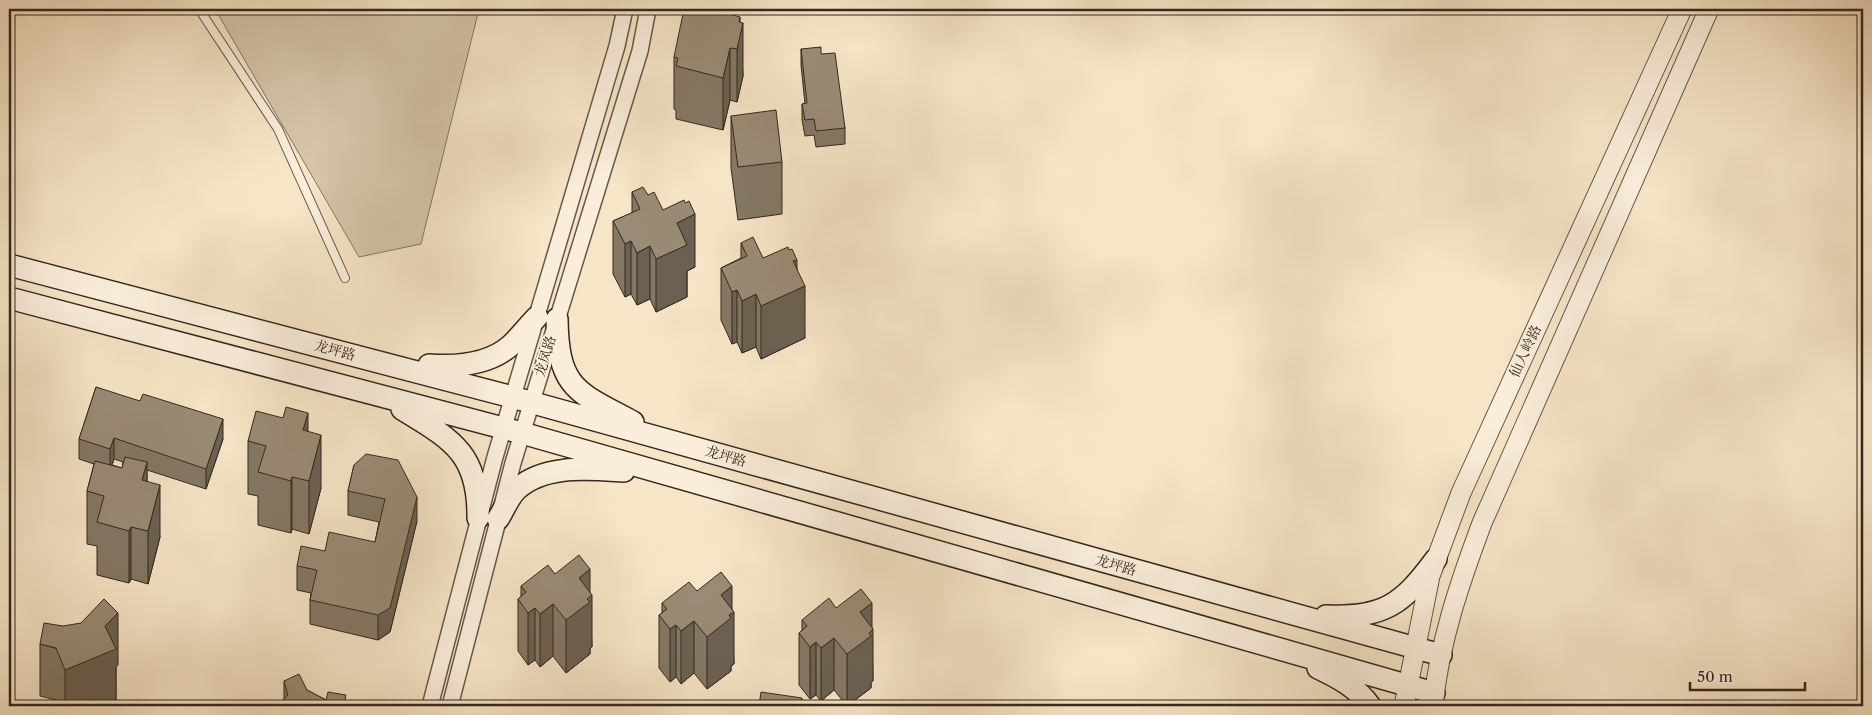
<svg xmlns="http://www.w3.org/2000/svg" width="1872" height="715" font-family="'Libre Caslon Text','Noto Serif SC',serif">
<rect width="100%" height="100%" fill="#f7e5c7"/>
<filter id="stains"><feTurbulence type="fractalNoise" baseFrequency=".004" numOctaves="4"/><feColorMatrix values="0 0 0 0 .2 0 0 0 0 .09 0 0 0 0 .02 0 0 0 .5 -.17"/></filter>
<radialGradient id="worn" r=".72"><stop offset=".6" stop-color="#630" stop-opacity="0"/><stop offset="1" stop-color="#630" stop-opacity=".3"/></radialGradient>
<path fill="#d6c5aa" stroke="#847764" d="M215 9H479L421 244 359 257Z"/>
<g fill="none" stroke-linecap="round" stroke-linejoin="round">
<defs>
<path id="service" d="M199 9 278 129 345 278"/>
<path id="minor" d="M430 706 495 457 617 46 625 9
M450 706 513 463 640 51 648 9"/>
<path id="tertiary" d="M1404 706 1430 576 1461 493 1682 9
M1433 706C1439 643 1460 582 1482 523L1709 9"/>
<path id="secondary" d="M9 265 512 397 1441 655
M9 298 522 433 1434 693
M557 319C558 389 577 392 633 422
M429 365C457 367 488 365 510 346 520 337 528 326 537 317
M402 409C451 439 479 453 478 518
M498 519C504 510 509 496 517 489 545 464 589 469 624 471
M1326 616C1384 618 1402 605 1436 559
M1318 668C1337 677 1358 688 1370 706"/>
</defs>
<use href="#service" stroke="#645848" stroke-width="10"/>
<use href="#minor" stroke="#645848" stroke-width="18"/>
<use href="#tertiary" stroke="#645848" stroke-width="21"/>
<use href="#secondary" stroke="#33291d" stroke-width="24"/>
<use href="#service" stroke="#faeedb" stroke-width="8"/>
<use href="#minor" stroke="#faeedb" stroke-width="15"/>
<use href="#tertiary" stroke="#faeedb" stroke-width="19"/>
<use href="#secondary" stroke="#faeedb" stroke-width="21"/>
</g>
<path fill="#847865" stroke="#33291d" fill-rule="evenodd" d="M740 23 743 76 737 102 730 100 723 130 676 119V110L674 109V57Z
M801 49 821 54 845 128V144L816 147 814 135 805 136 802 120V104H805L801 65Z
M731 116 782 162V214L738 220 731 168Z
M632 192 648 195 663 210 695 267 687 271V297L656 312 650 299 637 305 631 294 625 297 613 274V221L632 213Z
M741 243 763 258 797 268 805 338 761 359 756 347 742 353 737 342 732 344 721 320V268L741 258Z
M96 387 223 439 206 489 147 470V481L160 537 148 584 131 579 129 583 97 575V546L87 544V491L94 464 79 459V439ZM114 459 123 462 122 468 112 465Z
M308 432 321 488 309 534 292 529 291 533 258 525V496L248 494V441Z
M354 465 417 521 390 632 378 640 310 624V600L311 593 297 590V566L325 551 375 542 379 522 348 515V491Z
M555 574 590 592 592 647 590 649V654L566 673 553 656 540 667 535 660 528 665 518 651V599L521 596V586Z
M697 591 732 609 734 664 731 666V671L707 689 694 673 681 684 676 677 670 682 659 668V615L662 613V603Z
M836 608 872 627 873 681 871 683V688L847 706 834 690 821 701 816 695 810 699 799 685V633L802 630V620Z
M40 644 118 665 116 667V701L104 706H58L56 700 40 696Z
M284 681 307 690 326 700 346 706 284 699Z"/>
<path fill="#6b6152" stroke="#33291d" d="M740 17V35L743 23V76L737 102V49Z
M730 48V100L723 130V78Z
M695 214V267L687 271V297L656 312V259L677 223Z
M631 241V294L625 297V244Z
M650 246V299L637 305V253Z
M797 260V290L805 286V338L761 359V306L793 261Z
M737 290V342L732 344V292Z
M756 294V347L742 353V301Z
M308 413V465L303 430Z
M223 419V439L206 489V469Z
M321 435V488L309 534V481Z
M114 438V459L110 470V449Z
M147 462V515L142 480Z
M292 477V529L291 533V481Z
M160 485V537L148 584V531Z
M417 497V521L390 632 378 640V615Z
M131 527V579L129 583V531Z
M590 569V596L592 595V647L590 649V654L566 673V620L579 578Z
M732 586V613L734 612V664L731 666V671L707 689V637L721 595Z
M872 603V630L873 629V681L871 683V688L847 706V654L860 612Z
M553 604V656L540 667V614Z
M535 608V660L528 665V613Z
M118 613V665L116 667V701L104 706H65V670L105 626Z
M694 621V673L681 684V631Z
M676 625V677L670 682V629Z
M834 638V690L821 701V648Z
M816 642V695L810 699V647Z"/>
<path fill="#998b75" stroke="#33291d" d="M684 9 695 10V9H712L740 17 739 22 743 23 737 49 730 48 723 78 676 66 678 58 674 57Z
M821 47V54L835 53 845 128 816 131 814 119 805 120 802 104 807 103 801 49Z
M776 110 782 162 738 167 731 116Z
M643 187 648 195 654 192 663 210 684 200 685 203 689 201 695 214 677 223 687 245 656 259 650 246 637 253 631 241 625 244 613 221 640 209 632 192Z
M753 237 763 258 788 247 789 250 792 249 797 260 793 261 805 286 761 306 756 294 742 301 737 290 732 292 721 268 747 256 741 243Z
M96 387 140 401 143 394 223 419 206 469 114 438 110 449 79 439Z
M286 407 308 413 303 430 321 435 309 481 292 477 291 481 258 472 266 446 248 441 256 411 283 418Z
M366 454 398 460 417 497 390 608 378 615 310 600 317 570 297 566 301 546 325 551 329 532 375 542 385 499 348 491 354 465Z
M125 457 147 462 142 480 160 485 148 531 131 527 129 531 97 522 104 496 87 491 95 461 122 468Z
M579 555 590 569 579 578 592 595 587 599 590 602 566 620 553 604 540 614 535 608 528 613 518 599 526 592 521 586 548 565 555 574Z
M721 572 732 586 721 595 734 612 729 615 731 618 707 637 694 621 681 631 676 625 670 629 659 615 667 609 662 603 689 582 697 591Z
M861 589 872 603 860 612 873 629 869 633 871 636 847 654 834 638 821 648 816 642 810 647 799 633 807 626 802 620 829 598 836 608Z
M104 599 118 613 105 626 116 649 65 670 56 648 40 644 44 623 63 626 81 623Z
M299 674 307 690 326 700 328 692 346 695 344 706H277L288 695 284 681Z
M761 692 802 698V700L818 703 817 706H759Z"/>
<g text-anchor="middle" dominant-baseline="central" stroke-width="4" stroke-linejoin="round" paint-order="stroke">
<g font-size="14" fill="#33291d" stroke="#faeedb">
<text transform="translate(335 350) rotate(15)">龙坪路</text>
<text transform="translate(1525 351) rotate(-65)">仙人岭路</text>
<text transform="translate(545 356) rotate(-73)">龙凤路</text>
<text transform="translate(726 456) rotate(16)">龙坪路</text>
<text transform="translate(1116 565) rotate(16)">龙坪路</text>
</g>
</g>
<rect width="1872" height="715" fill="none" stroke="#f7e5c7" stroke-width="30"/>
<rect x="10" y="10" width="1852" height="695" fill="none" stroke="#33291d" stroke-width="2.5"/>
<rect x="15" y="15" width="1842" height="685" fill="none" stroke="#33291d"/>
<path d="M1690 682v8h115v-8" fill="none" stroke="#33291d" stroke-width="2.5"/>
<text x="1697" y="682" font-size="15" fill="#33291d" stroke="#faeedb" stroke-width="4" paint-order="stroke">50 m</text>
<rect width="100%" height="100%" filter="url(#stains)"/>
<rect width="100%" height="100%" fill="url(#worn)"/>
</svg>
